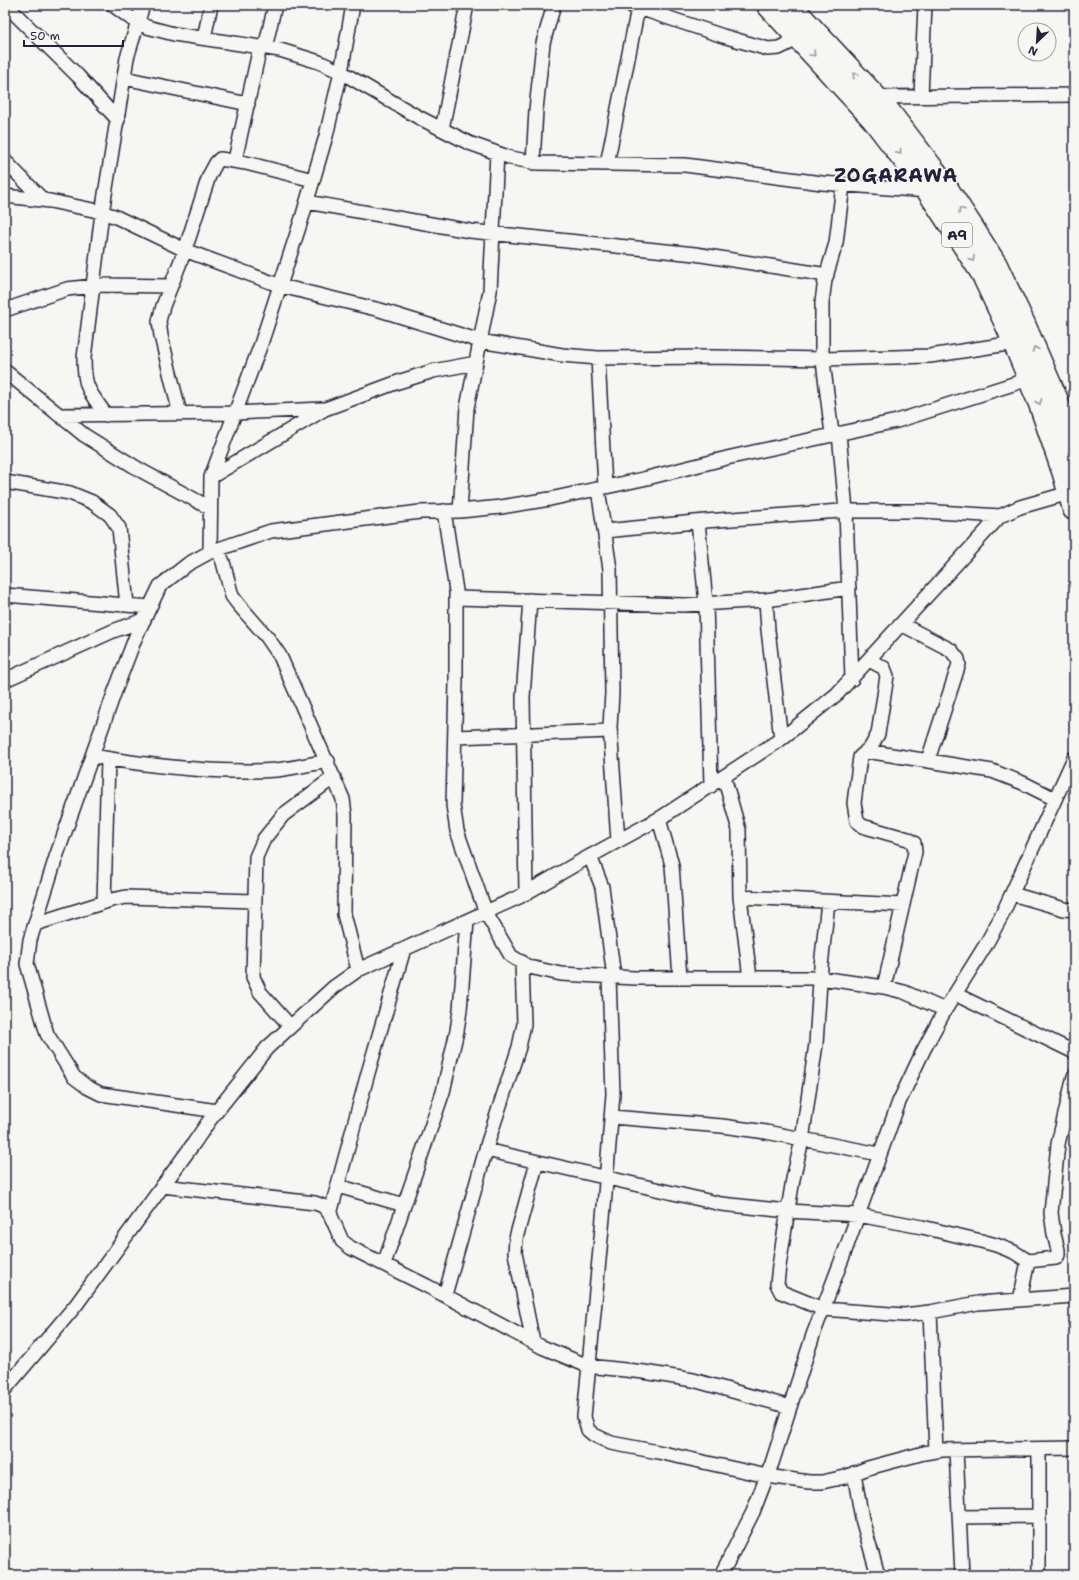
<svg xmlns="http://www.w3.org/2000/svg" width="1079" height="1580" font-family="'Shantell Sans',sans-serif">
<rect width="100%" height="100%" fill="#f6f6f2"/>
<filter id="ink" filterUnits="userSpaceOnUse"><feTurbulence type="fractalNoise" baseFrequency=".025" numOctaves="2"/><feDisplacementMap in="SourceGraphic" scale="8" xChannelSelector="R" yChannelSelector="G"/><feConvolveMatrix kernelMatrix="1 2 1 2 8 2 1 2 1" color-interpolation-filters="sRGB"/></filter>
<g filter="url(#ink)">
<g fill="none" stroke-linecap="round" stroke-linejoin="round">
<defs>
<path id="street" d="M6 5 78 76 118 120
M113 5 132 19 147 27 174 34 280 50 319 62 341 72 418 117 469 143 511 158 537 163 685 165 822 183 928 191
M630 5 723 36 768 49 779 48 799 38
M204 38 211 5
M265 48 275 5
M124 78 248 104
M921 96 925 5
M875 97 1074 95
M442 129 467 5
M235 160 260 47
M5 161 43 200
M533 163 536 110 543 43 554 5
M607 164 638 8
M5 196 50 201 93 210 114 216 187 251 281 286 380 310 480 341 562 355 598 358 713 357 823 359 930 356 1014 343
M307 202 470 231 695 254 827 275
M5 310 67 289 102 285 171 286
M598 358 605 487
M5 371 84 435 140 470 210 508
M180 414 161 336 159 321 163 306 185 250 209 176 216 163 220 159 246 163 313 180
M59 415 235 413 323 409
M106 415C89 391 84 388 84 358L102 213 127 58 143 5
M839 433 846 511 852 679
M832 434 822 353V302L825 280 836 243 843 185
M211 477 325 409 398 382 433 371 476 363
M5 482 70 493 92 502 110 515 119 528 127 605
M598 489 610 569 612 693 610 727 618 841
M444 511 456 591V682L453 805 457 831 486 913 511 956 529 967 561 974 635 978H820L884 987 904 992 945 1010
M460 511 467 408 490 291 497 153
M698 522 706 603 711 786
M605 531 705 521 840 511H922L1000 516
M218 550 223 562 232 596 238 604 267 637 280 656 343 799 345 815 344 914 358 970
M210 552 211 477 261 344 302 218 326 136 341 72 353 5
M5 595 150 607
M456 598 684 605 766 600 849 588
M766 600 768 630 781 739
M901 624 951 650 958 659 959 664 928 760
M869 660 884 668 887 676 878 734 871 747 860 757 854 803 857 821 862 826 908 839 914 843 915 852 884 987
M5 680 113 631 144 620
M455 737 610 731
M866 751 992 771 1023 783 1055 799
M92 756C150 766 217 774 277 770 294 768 311 764 328 761
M724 777 739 830 740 897 750 978
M659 819 672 865 680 978
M590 856 602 887 614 977
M526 893 523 697 530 600
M1012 894 1064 909 1074 910
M740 897 903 905
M104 902 108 759
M828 902 821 966 816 1044 802 1140 793 1179 779 1266 777 1284 781 1292 823 1309 904 1315 930 1312 978 1303 1074 1296
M35 924 111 900 126 897 254 901
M609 977 613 1094 604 1207 584 1417 588 1430 594 1435 611 1443 658 1452 767 1476 809 1482H822L845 1477 868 1468 924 1453 942 1450 1074 1448
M955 994 1074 1052
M290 1026 260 992 253 977 256 857 264 839 283 815 334 777
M217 1111 101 1094 87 1087 74 1077 47 1034 27 964 30 940 56 857 115 691 136 636 160 586 188 564 210 552 271 531 420 512 460 511 501 507 550 499 643 479 731 457 897 421 1029 379
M612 1117 722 1126 766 1132 879 1154
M486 1150 721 1204 788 1211 858 1215 922 1227 981 1241 996 1245 1014 1252 1028 1261 1056 1258 1058 1255V1250L1054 1234 1051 1213 1058 1144 1074 1076
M162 1186 315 1203 323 1206 330 1214 342 1241 351 1248 427 1286 542 1347 588 1366 644 1372 693 1380 790 1407
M338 1186 404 1205
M330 1214 368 1073 404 949
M384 1264 443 1092 457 1031 460 1010 467 921
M445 1295 488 1142 519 1047 524 1024 522 962
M1020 1300 1028 1261
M930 1312 936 1451
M533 1342 515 1253 516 1238 537 1162
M5 1389 76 1305 194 1143 209 1121 267 1048 334 987 358 970 519 897 583 860 662 817 781 739 837 694 1000 516 1020 507 1069 493
M1039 1449V1575
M956 1450 962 1575
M854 1473 862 1519 878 1575
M960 1517 1039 1516
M721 1575 753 1512 772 1463 813 1335 845 1251 899 1102 923 1051 945 1010 985 946 1001 917 1074 758"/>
<path id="highway" d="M768 5 873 119 928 191 982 273 1008 328 1040 404 1064 474 1074 509
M790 5 886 108 942 181 970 224 996 265 1023 322 1056 398 1074 451"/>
</defs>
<use href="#street" stroke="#22223b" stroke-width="16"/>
<use href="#highway" stroke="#22223b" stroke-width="25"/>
<use href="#street" stroke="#f6f6f2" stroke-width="13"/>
<use href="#highway" stroke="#f6f6f2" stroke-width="22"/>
</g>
<defs><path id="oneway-chevron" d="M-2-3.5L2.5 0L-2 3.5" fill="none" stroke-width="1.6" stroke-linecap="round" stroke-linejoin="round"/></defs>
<g stroke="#9797a0">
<use href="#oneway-chevron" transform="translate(813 54) rotate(47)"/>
<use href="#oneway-chevron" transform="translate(855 75) rotate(-133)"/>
<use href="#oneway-chevron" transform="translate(899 152) rotate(52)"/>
<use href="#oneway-chevron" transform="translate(961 210) rotate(-123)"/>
<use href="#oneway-chevron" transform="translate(972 259) rotate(58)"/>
<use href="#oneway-chevron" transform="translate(1035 349) rotate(-113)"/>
<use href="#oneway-chevron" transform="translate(1039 402) rotate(68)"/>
</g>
</g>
<g text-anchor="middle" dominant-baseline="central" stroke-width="3.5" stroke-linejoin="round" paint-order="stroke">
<rect fill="#f6f6f2" stroke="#626272" stroke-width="1" x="942" y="223" width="30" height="24" rx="3"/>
<g font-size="14" font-weight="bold" fill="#22223b">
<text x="957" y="235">A9</text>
</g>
<g font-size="19" font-weight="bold" letter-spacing="1" fill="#22223b" stroke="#f6f6f2">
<text x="896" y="175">ZOGARAWA</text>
</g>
</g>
<rect width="1079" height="1580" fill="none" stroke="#f6f6f2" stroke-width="20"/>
<rect x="10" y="10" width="1059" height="1560" fill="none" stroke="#22223b" stroke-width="1.5" filter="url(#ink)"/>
<g transform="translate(1037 42) rotate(205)"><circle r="19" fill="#f6f6f2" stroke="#a1a1a9"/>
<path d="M0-3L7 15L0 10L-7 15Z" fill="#22223b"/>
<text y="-6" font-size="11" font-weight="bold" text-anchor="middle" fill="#22223b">N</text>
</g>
<path d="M24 40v6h99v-6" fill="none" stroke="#22223b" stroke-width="2"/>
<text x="30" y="40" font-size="12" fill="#22223b" stroke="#f6f6f2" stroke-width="3" paint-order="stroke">50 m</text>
</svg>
